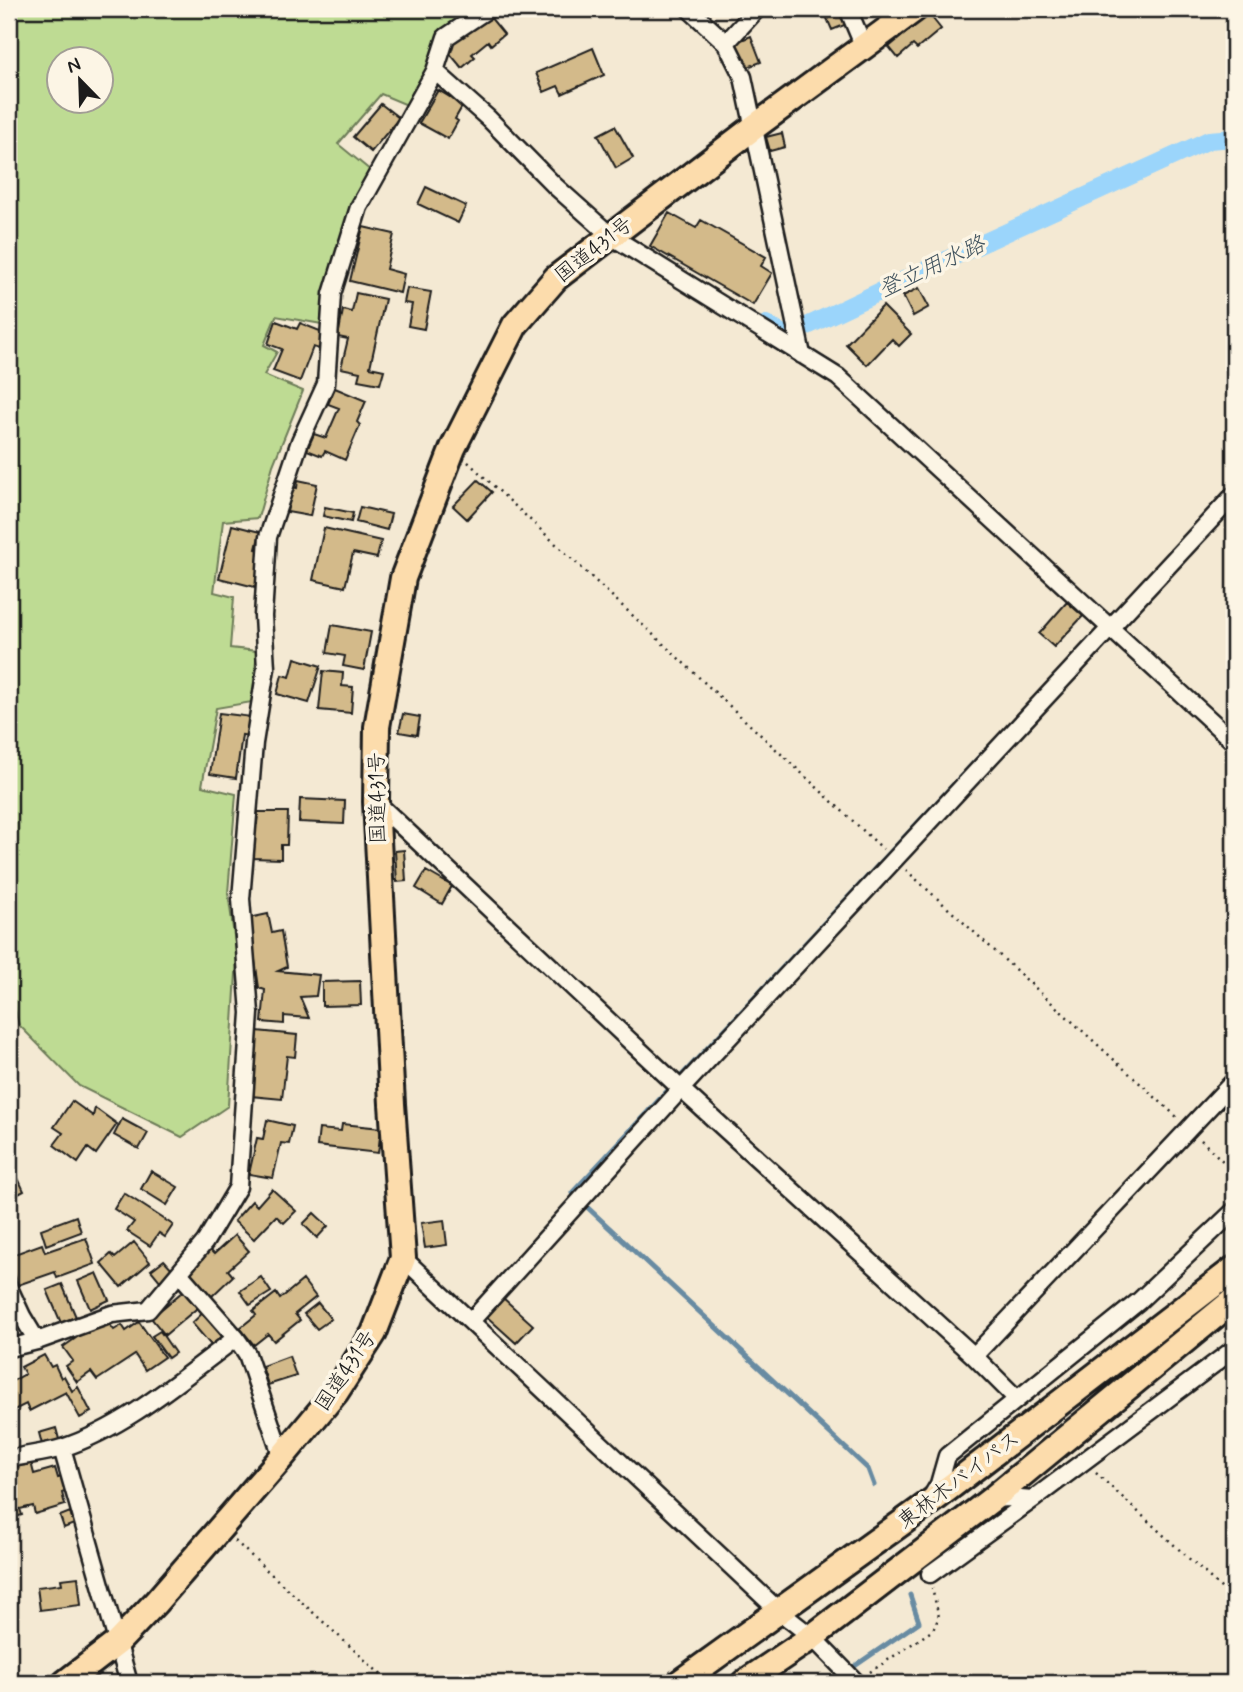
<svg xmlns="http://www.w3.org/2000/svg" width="1243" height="1692" font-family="Mynerve,'Klee One',sans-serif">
<rect width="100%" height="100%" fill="#f4e9d3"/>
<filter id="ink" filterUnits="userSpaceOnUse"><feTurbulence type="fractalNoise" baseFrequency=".0143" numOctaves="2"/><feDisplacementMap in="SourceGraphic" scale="14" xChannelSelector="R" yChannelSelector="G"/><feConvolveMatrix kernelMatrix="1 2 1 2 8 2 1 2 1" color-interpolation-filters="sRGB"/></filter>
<g filter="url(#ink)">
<path fill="#bedb93" stroke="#6d7c58" stroke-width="2" fill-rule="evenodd" d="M9 9H475L427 69 407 105 381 94 338 144 371 171 350 206 325 291 322 324 276 316 264 345 277 352 264 375 303 391 273 465 258 518 223 521 214 592 234 597 230 648 257 651 252 702 216 708 202 786 236 794 228 893 237 957 228 1106 182 1137 79 1086 19 1025 9 986ZM60 60H102V102H60Z"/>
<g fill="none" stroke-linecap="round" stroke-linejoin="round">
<path stroke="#688ba2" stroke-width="5" d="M874 1485 868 1469 572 1193 981 755
M830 1683 919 1622 910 1595"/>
<path stroke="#9bd5fb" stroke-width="18" d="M766 324 786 336 957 255 1209 140 1234 138"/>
</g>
<path fill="#d3ba8a" stroke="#1c1c1c" stroke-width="2" d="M823 9H840L847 24 832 30Z
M486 12 504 34 491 45 488 41 472 54 475 57 462 68 446 49 475 25Z
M929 14 941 29 917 49 913 45 898 58 889 47Z
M751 36 761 62 745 68 734 43Z
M593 48 604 75 562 94 558 86 544 92 536 73Z
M438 90 463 105 455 119 458 121 448 139 419 123Z
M381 104 399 118 371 152 353 137Z
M615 126 633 158 616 168 598 135Z
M782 133 785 147 770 151 766 137Z
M426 187 466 206 458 223 418 204Z
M669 213 696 228 701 220 766 257 761 266 772 273 753 305 650 246Z
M363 227 394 234 386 269 404 274 400 293 350 281Z
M407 288 431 292 424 329 408 326 412 304 404 303Z
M919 288 929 307 913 316 903 296Z
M356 293 385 299 370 367 384 370 380 384 358 380 360 372 341 368 348 339 338 337 343 310 352 312Z
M883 306 911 334 899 346 892 339 867 365 846 344Z
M276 321 297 329 300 323 325 333 319 349 313 347 300 381 273 371 282 349 268 344Z
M335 388 366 401 357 422 360 425 345 460 325 451 322 456 307 450 314 434 326 438 339 408 328 404Z
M298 480 317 484 310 516 287 512 292 487 297 488Z
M478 480 492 492 467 519 453 506Z
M325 507 353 513 351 522 323 516Z
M360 507 391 514 387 530 356 522Z
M232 525 260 532 256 549 264 551 255 587 219 578Z
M324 528 381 541 377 558 353 553 345 587 313 580Z
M1067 602 1083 616 1054 647 1039 634Z
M332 625 371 632 364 670 343 666 345 656 327 653Z
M295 658 321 666 309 703 277 694 282 675 290 677Z
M323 671 343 673 342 686 353 687 351 713 319 710Z
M219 713 252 717 249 736 242 735 236 778 210 774Z
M403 714 420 717 417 735 399 732Z
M300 799 345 801 344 824 299 822Z
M258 812H288L287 845H281V859L252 858 253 824H257Z
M404 850 406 881 397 882 395 851Z
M426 871 452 886 442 904 416 888Z
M268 914 272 933 281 931 287 967 278 971 319 975 316 996 300 997 309 1018 284 1016V1024L262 1022 265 990 259 988 249 918Z
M360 981 361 1005 322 1006V982Z
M257 1031 297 1035 295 1057 287 1056 282 1099 251 1096Z
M72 1101 93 1116 95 1108 117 1124 96 1154 88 1148 78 1163 54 1145 63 1133 54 1127Z
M122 1119 148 1133 139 1149 114 1135Z
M267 1120 293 1126 289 1144 281 1143 273 1178 249 1174 257 1138 263 1139Z
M342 1124 381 1128 378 1153 317 1146 319 1129 341 1131Z
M11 1163 24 1191 9 1199V1164Z
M151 1171 178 1187 167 1205 141 1189Z
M272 1189 296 1211 284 1223 276 1216 254 1239 234 1221 252 1201 257 1206Z
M124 1193 173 1225 165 1237 159 1233 150 1246 127 1231 134 1222 114 1209Z
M314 1213 328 1226 317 1238 303 1224Z
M76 1216 81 1232 46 1245 41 1229Z
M444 1220 447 1245 425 1248 421 1223Z
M235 1235 249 1251 228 1270 233 1276 211 1297 186 1269 209 1249 214 1254Z
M86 1238 95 1264 57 1278 55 1272 18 1285 9 1256 42 1244 45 1252Z
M134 1242 150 1262 121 1287 101 1263 111 1254 115 1258Z
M164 1260 174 1271 160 1281 151 1270Z
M97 1273 109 1300 90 1309 78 1281Z
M261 1277 271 1292 250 1305 240 1291Z
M303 1280 316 1297 295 1314 300 1320 274 1341 268 1334 254 1345 240 1328 256 1315 253 1311 276 1293 280 1299Z
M62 1284 76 1317 61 1323 47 1290Z
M188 1287 202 1304 165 1335 151 1318Z
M502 1297 533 1325 516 1343 486 1316Z
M318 1303 331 1319 317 1329 304 1314Z
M207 1309 232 1337 216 1351 192 1323Z
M105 1318 114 1330 122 1325 126 1331 139 1322 164 1357 145 1370 135 1355 97 1380 91 1372 77 1382 66 1366 73 1361 63 1347Z
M160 1331 175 1353 168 1358 152 1336Z
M44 1355 51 1367 55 1365 61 1378 64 1376 72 1391 78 1387 91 1412 80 1418 66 1392 29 1411 26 1404 10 1412 13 1419 9 1421V1383L25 1374 21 1367Z
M289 1356 296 1376 268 1385 262 1366Z
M56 1428 60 1443 43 1448 39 1433Z
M31 1462 34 1474 55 1468 58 1478 67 1476 71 1490 62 1493 65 1505 35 1514 33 1506 20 1509 22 1515 9 1519V1469Z
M70 1512 74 1524 64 1528 60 1516Z
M78 1577 81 1605 40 1610 37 1587 62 1584 61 1579Z"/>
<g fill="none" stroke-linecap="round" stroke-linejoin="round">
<defs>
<path id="minor" d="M689 9 726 43 743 77 802 355
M848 9 864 47
M726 43 757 9
M435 71 489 119 555 186 611 236 838 377 1234 742
M376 802 681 1089 974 1356 1017 1399
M403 1258 780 1612 812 1637 857 1683
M9 1288 22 1316 37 1341 9 1348
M472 1320 681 1089 1234 495
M236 1338 247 1354 282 1457
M37 1341 112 1314 148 1310 205 1242 238 1187 250 1013 241 899 254 743 266 668 263 616 268 537 300 441 326 384 332 294 359 207 435 71 446 37 488 9
M974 1356 1234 1081
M62 1448 129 1683
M9 1459C26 1455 45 1453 62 1448 127 1427 182 1378 236 1338L179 1273
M932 1496 939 1484 947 1456 1139 1301 1234 1211
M993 1499 1009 1498 1032 1500 1234 1349
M930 1574 1032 1500"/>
<path id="highway" d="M65 1683 117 1643 156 1602 282 1457 336 1392 374 1333 403 1258 392 1104 376 802 377 727 403 578 453 448 515 325 556 278 753 128 915 9
M679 1683 928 1504 1234 1269
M744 1683 812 1637 992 1499 1234 1300"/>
</defs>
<use href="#minor" stroke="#1c1c1c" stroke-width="21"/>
<use href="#highway" stroke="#1c1c1c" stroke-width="30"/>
<path stroke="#1c1c1c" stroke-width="2.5" stroke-dasharray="2 5" stroke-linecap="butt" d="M468 462 883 849
M906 870 1178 1118
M1201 1140 1234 1172
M1096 1473 1234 1600
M235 1541 390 1683
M870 1672 933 1630 939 1617 932 1588"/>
<use href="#minor" stroke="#fcf5e5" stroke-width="16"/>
<use href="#highway" stroke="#fcdcac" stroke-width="24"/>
</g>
</g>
<g text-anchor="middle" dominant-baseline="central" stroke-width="7" stroke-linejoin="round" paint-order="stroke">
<g font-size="21" fill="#1c1c1c" stroke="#fcf5e5">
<text transform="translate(594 250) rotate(-38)">国道431号</text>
<text transform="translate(378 798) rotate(-91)">国道431号</text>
<text transform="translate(346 1371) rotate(-56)">国道431号</text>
<text transform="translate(959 1480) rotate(-37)">東林木バイパス</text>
</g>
<g font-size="23" font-style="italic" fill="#42545f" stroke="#fcf5e5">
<text transform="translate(932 268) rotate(-25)">登立用水路</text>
</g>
</g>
<rect width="1243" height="1692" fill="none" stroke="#fcf5e5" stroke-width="35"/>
<rect x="18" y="18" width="1208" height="1657" fill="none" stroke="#1c1c1c" stroke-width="2.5" filter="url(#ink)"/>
<g transform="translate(80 80) rotate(337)"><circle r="33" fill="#fcf5e5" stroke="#a29e95" stroke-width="2"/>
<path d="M0-5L12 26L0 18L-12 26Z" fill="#1c1c1c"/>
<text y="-10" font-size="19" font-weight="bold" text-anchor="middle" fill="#1c1c1c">N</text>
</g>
</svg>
